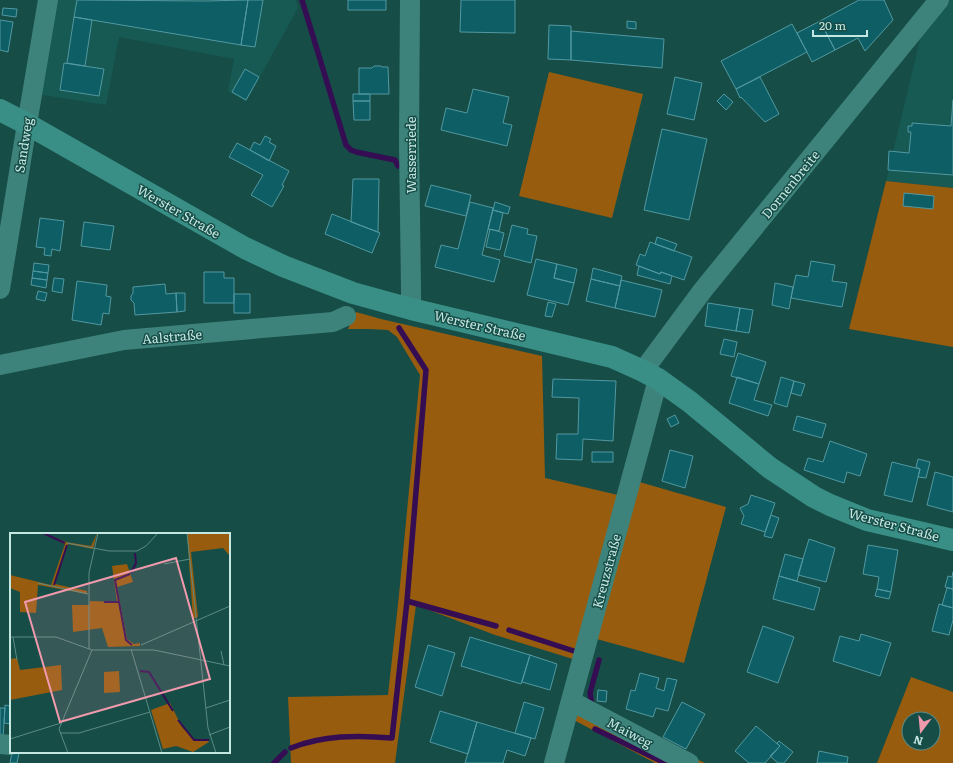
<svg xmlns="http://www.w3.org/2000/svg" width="953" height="763" font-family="Literata,serif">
<rect width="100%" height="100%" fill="#164d47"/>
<path fill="#175953" d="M52 0H296L298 8 246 102 228 91 234 59 119 37 106 105 36 94Z
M945 0H953V188L886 181 923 27Z"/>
<path fill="#975c0e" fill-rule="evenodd" d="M549 72 643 94 612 218 519 196Z
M886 181 953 188V347L849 329Z
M356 312 381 319 542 356 545 478 631 498 636 481 726 507 684 663 582 635 573 659 495 635 416 605 395 763H291L288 697 388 695 399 595 420 375 397 337 388 330 369 329H348Z
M911 677 953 692V763H877ZM909 719H933V743H909Z
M577 703 705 763H655L572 719Z"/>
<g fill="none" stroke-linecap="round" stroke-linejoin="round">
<path stroke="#350d53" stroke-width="5.5" d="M302 0 346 145 351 150 356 152 395 160 398 166
M399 328 426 370 407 601 496 626
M509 630 577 652
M592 706 590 693 599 660
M595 729 665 763
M291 748C323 735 358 735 392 738L407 601
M274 763 285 752"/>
</g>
<path fill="#0e5e66" stroke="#5298a0" d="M77 0 205 1 248 0 241 45 74 17Z
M248 0H263L255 47 241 45Z
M348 0H386V10H348Z
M461 0H515V33L460 32Z
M859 0H884L893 20 865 51 858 38 835 50 820 21Z
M3 8 17 9 16 17 2 15Z
M74 17 92 20 85 66 67 63Z
M0 20 13 22 8 52 0 50Z
M627 21 636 22V29L627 28Z
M820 21 835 50 812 62 797 33Z
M792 24 807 52 736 89 721 61Z
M549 25 571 26V60L548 59Z
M571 31 664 39 662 68 571 60Z
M64 63 104 69 99 96 60 90Z
M374 66H381L382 67H388L389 94H359V68H372Z
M245 69 259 77 246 100 232 92Z
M675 77 702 83 694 120 667 114Z
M760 77 779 114 765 122 741 97 740 98 736 89Z
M473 89 509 97 503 123 512 125 507 146 441 130 446 108 467 113Z
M353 94H370V101H353Z
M724 94 733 102 726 110 717 101Z
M953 100V175L888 170 889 151 909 153 911 132H908V126H912V123L951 126Z
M353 101H370V120H354Z
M662 129 707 139 689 220 644 210Z
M265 136 271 139 269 142 276 146 269 161 250 150 254 142 260 145Z
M237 143 289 171 282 185 284 186 272 207 251 195 263 175 229 157Z
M353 179H379L378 232 351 222Z
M431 185 471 195 466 216 425 206Z
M904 193 934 196 933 209 903 206Z
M470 202 493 208 482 255 500 260 494 282 435 267 441 245 458 249Z
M495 202 510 207 508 214 493 210Z
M493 210 503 213 499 231 488 229Z
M332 214 380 233 372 253 325 234Z
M40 218 64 221 60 251 52 249 51 256 44 255 45 248 36 247Z
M84 222 114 226 110 250 81 246Z
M512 225 528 229 527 234 537 236 531 263 504 256Z
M490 229 504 233 500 250 486 247Z
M657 237 677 244 674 251 655 244Z
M650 242 692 257 684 280 661 272 660 274 636 265 640 254 645 256Z
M536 259 557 264 554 278 574 283 568 305 527 295Z
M811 261 835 265 832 281 847 283 842 307 791 298 796 275 808 277Z
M34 263 49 265 48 273 33 271Z
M557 264 577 269 574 283 554 278Z
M639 266 660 274 661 272 672 276 670 284 637 275Z
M593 268 622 276 620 286 591 279Z
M33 271 48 273 47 280 32 278Z
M204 272H224V278H234V303H204Z
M32 278 47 280 46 288 31 285Z
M54 278 64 279 62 293 52 291Z
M591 279 620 286 615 308 586 301Z
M621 280 662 290 655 317 615 308Z
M77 281 107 285 106 296 111 297 109 314 103 313 101 325 72 320Z
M775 283 793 287 789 309 772 305Z
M165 284 166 294 176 293 177 312 135 315 134 303 131 300V296L133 293V287Z
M38 291 47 293 45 301 36 299Z
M176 293H185V311L177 312Z
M234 294H250V313H234Z
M548 302 556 304 552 317 545 316Z
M708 303 740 308 736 331 705 326Z
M740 308 753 310 749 333 736 331Z
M724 339 737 342 734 357 720 354Z
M738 353 766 362 759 384 731 376Z
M737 377 759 384 754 400 772 405 768 416 729 403Z
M781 377 794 381 787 407 774 403Z
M553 379 616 381 613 441 583 439 582 460 556 459 557 434H578L579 398 552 397Z
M794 381 805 384 801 396 791 393Z
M675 415 679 423 671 427 667 419Z
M797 416 826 424 822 438 793 430Z
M830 441 867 454 860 476 847 472 844 483 804 470 808 458 823 462Z
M670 450 693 456 685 488 662 481Z
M592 452H613V462H592Z
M918 459 930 462 926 478 918 477 920 469 916 467Z
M892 462 920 469 912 502 884 495Z
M935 472 953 477V512L927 505Z
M751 495 775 503 765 532 741 524 744 516 740 508 748 504Z
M771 515 779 518 772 538 764 536Z
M809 539 835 548 826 582 798 575Z
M868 545 898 550 891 592 877 589 879 577 863 574Z
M785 554 803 559 797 581 779 576Z
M953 572V589L945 587 948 576 952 577Z
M779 576 820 588 814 610 773 599Z
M947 588 953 589V608L942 605Z
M877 589 891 592 889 599 875 596Z
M939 604 953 608V620L949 635 932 631Z
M763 626 794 637 778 683 747 672Z
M861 634 891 643 880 676 833 661 840 636 859 641Z
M470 637 530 655 521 684 461 666Z
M428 645 455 653 442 696 415 687Z
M530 655 557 664 550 690 522 682Z
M640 673 659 678 656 688 664 691 667 678 677 680 668 711 656 708 653 717 626 709 631 690 635 691Z
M598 690 607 691 606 702 597 701Z
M524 702 544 708 535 739 515 733Z
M682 702 705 714 686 749 663 737Z
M5 705 11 706V724L4 723Z
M0 708H5L3 738H0Z
M440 711 477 722 468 754 430 742Z
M477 722 531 738 525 756 507 750 503 763H465Z
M756 726 780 746 765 763H749L735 751Z
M779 741 793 752 784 763H778L770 756 780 746 777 743Z
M819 751 848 757 847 763H817Z
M12 752 19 753 17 763H10Z"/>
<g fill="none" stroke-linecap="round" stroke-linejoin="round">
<path stroke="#3e837b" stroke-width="20" d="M410 0 409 143 411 289V309
M0 289 27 124 48 0
M0 365 124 340 333 322 346 316
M643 371 703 290 939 0
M571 701 689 763
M0 744 11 745
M554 763 641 443 658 379"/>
<path stroke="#398f86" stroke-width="22" d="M0 110 27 124 245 248 283 266 353 293 411 309 612 357 643 371 658 379 690 402 770 468 814 497 830 505 867 520 953 540"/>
</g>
<g text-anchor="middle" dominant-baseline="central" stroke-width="3" stroke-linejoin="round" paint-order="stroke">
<g font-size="13" fill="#c5e7e2" stroke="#164d47">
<text transform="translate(23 145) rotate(-81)">Sandweg</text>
<text transform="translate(410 155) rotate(-90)">Wasserriede</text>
<text transform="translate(790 184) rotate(-51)">Dornenbreite</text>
<text transform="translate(179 211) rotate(30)">Werster Straße</text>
<text transform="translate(480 325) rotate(13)">Werster Straße</text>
<text transform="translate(172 336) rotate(-5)">Aalstraße</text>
<text transform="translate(894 524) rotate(15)">Werster Straße</text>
<text transform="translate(606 571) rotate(-75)">Kreuzstraße</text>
<text transform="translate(630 732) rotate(28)">Maiweg</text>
</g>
</g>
<g transform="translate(10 533)">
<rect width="220" height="220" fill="#164d47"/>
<path d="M32 0 56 9 81 13 87 0 83 16 58 11 45 51 77 58V61L28 52 26 80 10 79V59L0 55V42L41 52 55 11ZM177 0H220V23L213 15 181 19 188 84 183 86ZM117 31 123 49 107 54 117 106 124 111 130 110V113L98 114 92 95 63 99 62 72H79L80 68 107 69 102 33ZM7 125 10 137 51 132 52 157 0 167V126ZM109 138 110 159 94 160V139ZM160 170 172 194 184 206 198 207 199 209 183 219 166 213 153 216 141 177Z" fill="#975c0e"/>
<path fill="none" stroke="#350d53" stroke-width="2" d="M33 0 55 10M121 40 126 30 125 20M44 52 57 12M94 69H109L116 107 122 112M109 69 105 47 120 41M130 138 139 139 163 178M168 187 184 207H199"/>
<path fill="none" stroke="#5c8b85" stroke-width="1" d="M177 0 198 195 206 220M57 10 99 18H127L136 13 148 0M154 31 180 26M28 50 78 61M0 104H46L82 117H144L220 133M3 104 7 127M131 112 220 73M79 116V40L88 0M121 116 152 220M211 118 214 132M196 175 220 167M50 200H69L140 179M199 202 220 194M0 206 51 190M58 220 49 196 82 117"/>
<path fill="#f29aad" fill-opacity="0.15" stroke="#f29aad" stroke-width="2" d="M166 25 200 146 50 189 15 69Z"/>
<rect width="220" height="220" fill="none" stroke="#c5e7e2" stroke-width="2"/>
</g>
<g transform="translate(921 731) rotate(196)"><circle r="19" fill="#164d47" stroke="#5c8b85"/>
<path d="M0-3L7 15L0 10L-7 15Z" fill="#f29aad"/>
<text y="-6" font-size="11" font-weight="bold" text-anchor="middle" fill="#c5e7e2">N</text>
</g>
<path d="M813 30v6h54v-6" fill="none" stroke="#c5e7e2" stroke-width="2"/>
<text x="819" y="30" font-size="12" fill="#c5e7e2" stroke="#164d47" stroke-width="3" paint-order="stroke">20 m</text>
</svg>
